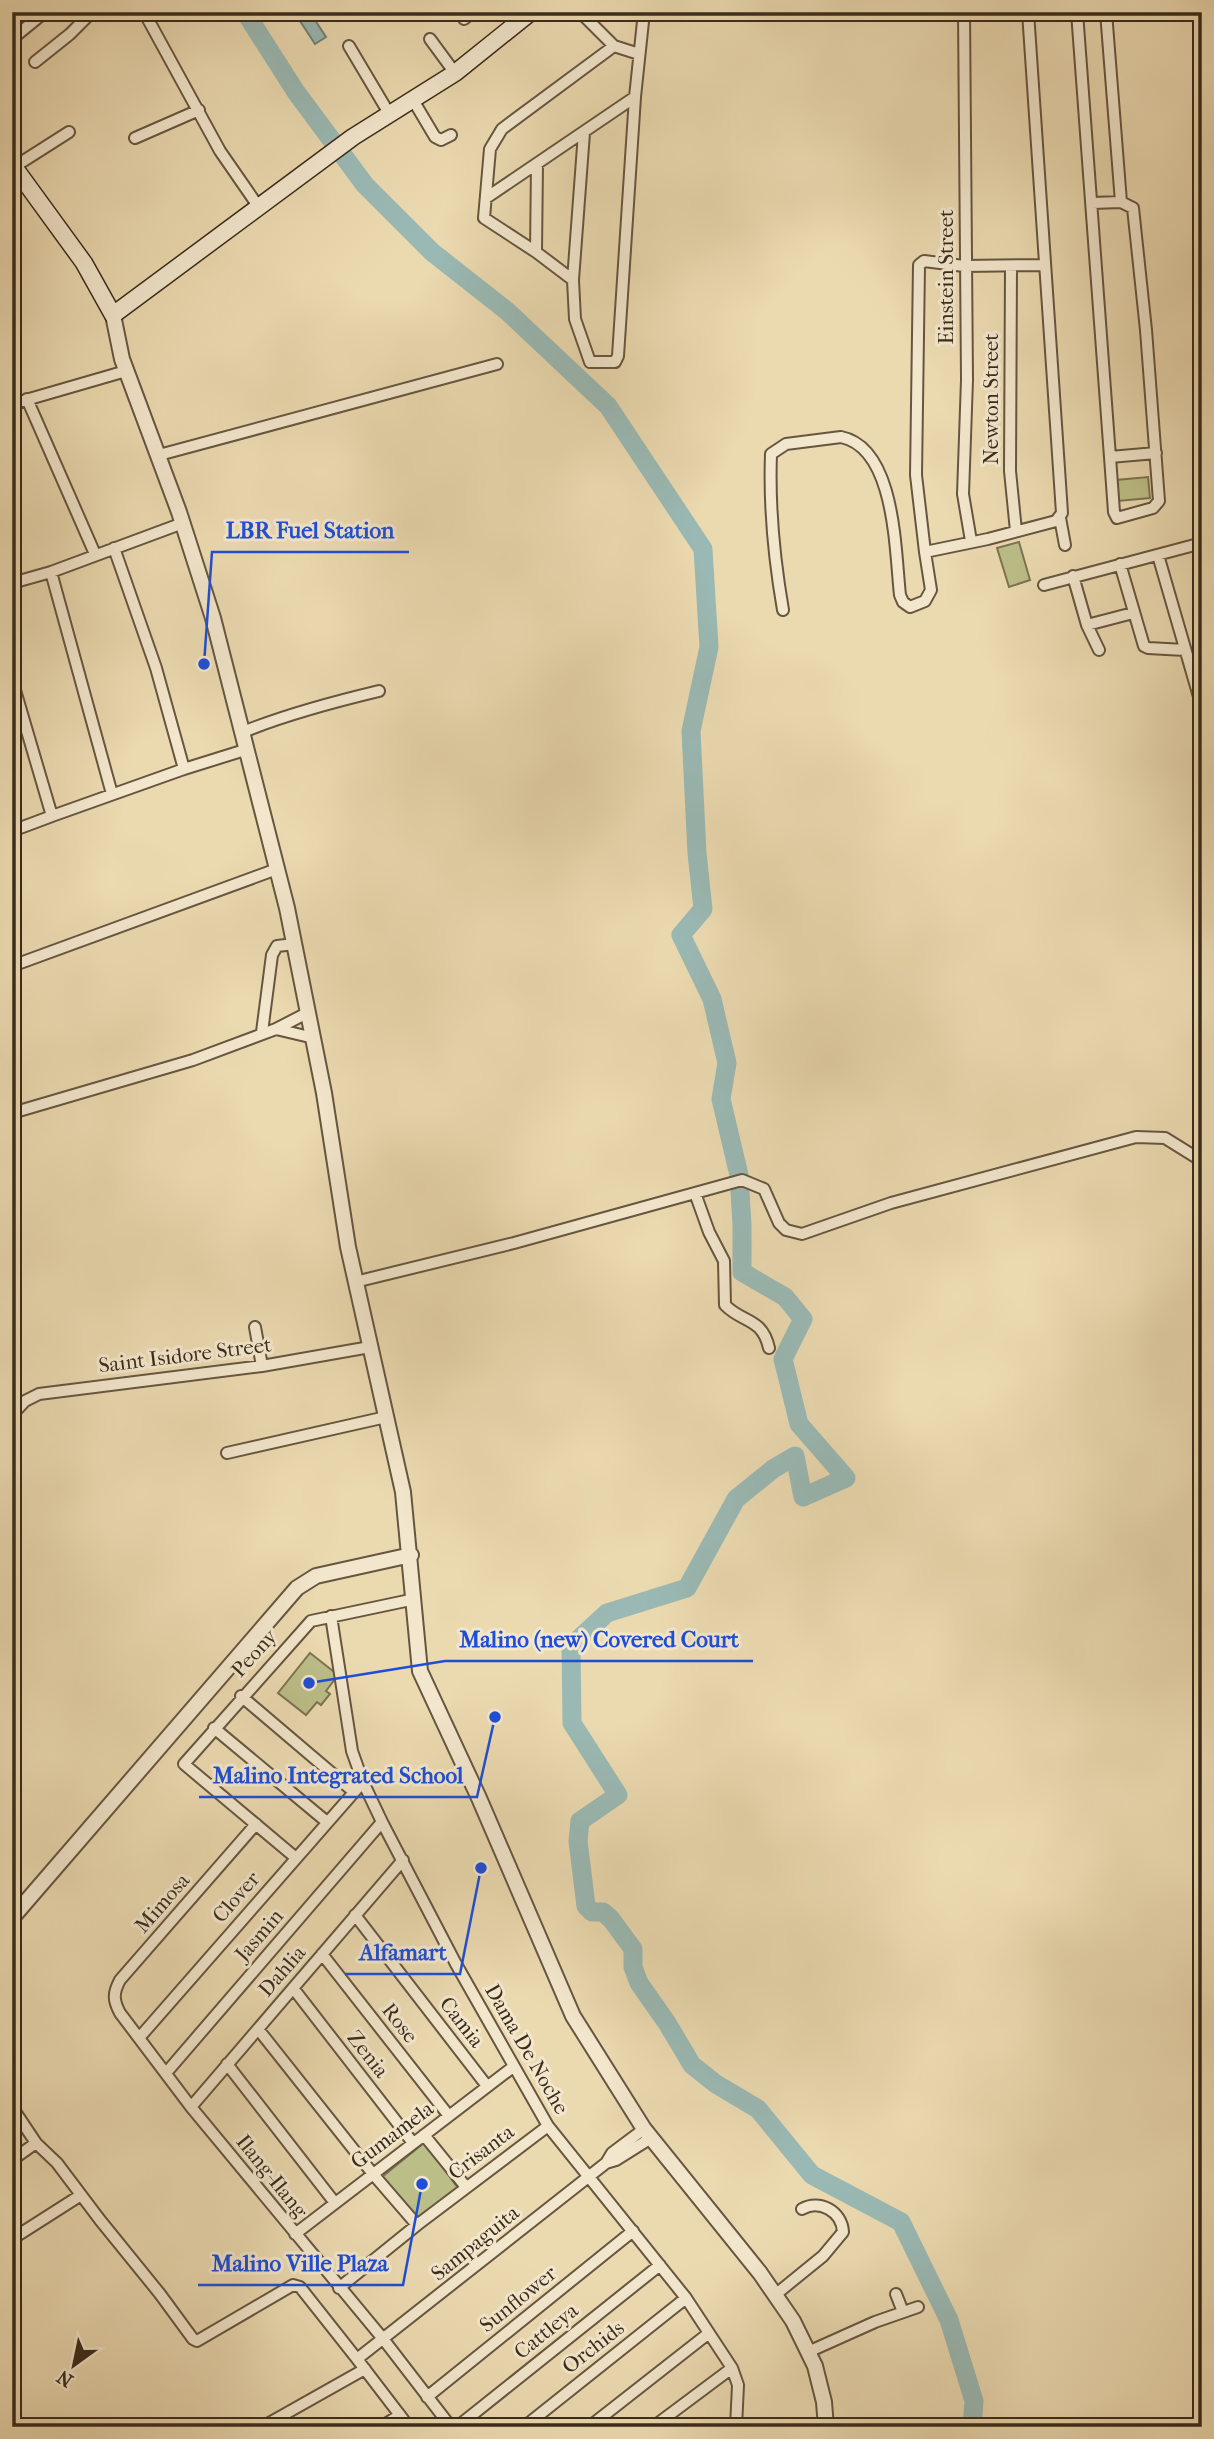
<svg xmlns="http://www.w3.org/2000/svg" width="1214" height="2439" font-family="'IM FELL French Canon',serif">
<rect width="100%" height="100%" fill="#ebd9b0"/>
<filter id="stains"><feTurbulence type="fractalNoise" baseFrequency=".00286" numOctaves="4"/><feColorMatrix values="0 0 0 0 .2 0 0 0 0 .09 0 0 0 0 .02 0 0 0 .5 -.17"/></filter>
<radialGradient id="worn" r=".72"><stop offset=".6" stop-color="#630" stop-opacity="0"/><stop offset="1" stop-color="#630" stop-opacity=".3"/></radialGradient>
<path fill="#bcbe88" stroke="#7b7452" stroke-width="2" d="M1148 477 1150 498 1118 501 1116 480Z
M1019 542 1030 580 1009 587 997 548Z
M310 1653 338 1675 326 1691 330 1694 321 1705 317 1702 306 1715 278 1693Z
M425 2142 460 2191 419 2223 382 2177Z"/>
<path fill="#9ab9b4" stroke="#748077" stroke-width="2" d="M311 14 326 37 315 44 300 21Z"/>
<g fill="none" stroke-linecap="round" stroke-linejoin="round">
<path stroke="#9ab9b4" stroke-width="19" d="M245 12 296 92 365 185 432 252 507 311 608 406 703 549 709 647 691 731 697 853 703 909 681 935 712 999 727 1063 721 1099 739 1175 742 1225V1272L785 1297 803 1319 783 1359 799 1424 846 1478 803 1497 795 1456 773 1469 736 1499 687 1588 607 1613 571 1646 572 1723 618 1795 580 1821 578 1841 586 1906 592 1912H603L611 1919 633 1949V1967L639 1983 667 2023 692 2065 716 2084 758 2109 812 2175 901 2222 949 2320 974 2401 972 2427"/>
<defs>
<path id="minor" d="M144 12 220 151 258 206
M580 12 614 46
M964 12 967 380 963 494 971 541
M1028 12 1062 513 1056 521 988 539 925 552 916 475 919 265 924 261 964 266 1044 265
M1077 12 1110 457 1114 512 1117 518 1153 508 1159 501 1146 330 1133 208 1121 202 1106 12
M464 19 473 12
M12 39 45 12
M430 39 455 73
M349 46 390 115
M35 62 70 34 92 12
M413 100 435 137 441 140 451 135
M584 133 573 280 575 319 590 362H615L618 356 635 97 644 12
M135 138 199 110
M14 167 69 132
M486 198 635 97
M1092 203 1121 202
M536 252 537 164
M1011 266 1010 471 1016 531
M573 280 536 252 484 218 490 149 502 129 614 46 639 54
M27 399 95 554
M12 404 126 371
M159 455 497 364
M1110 457 1156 453
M1060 518 1065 545
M114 548 156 668 184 769
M1158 555 1202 707
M1120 564 1144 646 1148 648 1185 650
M51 572 112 794
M1073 576 1087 625 1099 650
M12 583 51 572 183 523
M1044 585 1202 543
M783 610C774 558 769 507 771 454L786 444 841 437C896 448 895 552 900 595L903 602 910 607 925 601 931 590 925 552
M1087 625 1133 613
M12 680 52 816 184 769 248 749
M243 732C287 714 333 702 379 691
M12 831 52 816
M12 966 277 869
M276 1029 309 1012
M262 1032 272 955 277 946 295 944
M12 1113 193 1060 276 1029 314 1038
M695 1193 709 1232 724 1261 725 1305C742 1323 762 1317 769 1348
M355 1282 514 1243 742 1180 764 1189 779 1223 786 1230 802 1234 891 1203 1136 1137 1165 1138 1202 1161
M255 1327 262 1366
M12 1415 25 1401 39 1394 262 1366 370 1347
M227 1453 386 1417
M331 1616 352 1751 363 1782 382 1822 456 1964 548 2126 686 2298 732 2368 738 2385 736 2427
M241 1696 354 1792
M214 1728 327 1822
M256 1824 120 1980C113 1993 113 2000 120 2013L191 2107 384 2340 451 2427
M296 1858 184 1764 311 1621 415 1599
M355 1915 487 2086
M322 1954 449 2116
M293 1988 413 2143
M258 2029 373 2174 417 2225
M139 2038 363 1782
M227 2064 335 2203
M166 2073 382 1822
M12 2107 36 2143 57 2163 100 2220 160 2294 193 2339 197 2341 293 2285 300 2287 357 2359
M191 2107 403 1860
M424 2135 466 2187
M12 2160 36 2143
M606 2163 616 2160 651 2138
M295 2234 513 2067
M12 2239 81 2195
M339 2288 417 2225 548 2126
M896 2294 903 2312
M775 2295 823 2256 843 2232C842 2211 819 2199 802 2209
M808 2352 875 2322 918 2307
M427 2397 633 2231
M262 2427 365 2369
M381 2427 400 2415
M409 2427 357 2359 606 2163 612 2153 644 2129
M457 2427 660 2265
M524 2427 686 2298
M589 2427 709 2333
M653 2427 732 2368"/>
<path id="tertiary" d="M113 315 122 359 179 512 213 618 287 908 324 1093 348 1247 403 1492 420 1671 479 1798 573 2016 644 2129 760 2273 793 2321 815 2366 824 2402 826 2427
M12 1918 297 1588 316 1576 411 1555"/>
<path id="secondary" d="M12 164 84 263 113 315 353 137 455 73 531 12"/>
</defs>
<use href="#minor" stroke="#665640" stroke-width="14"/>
<use href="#tertiary" stroke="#665640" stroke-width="18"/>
<use href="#secondary" stroke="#3a2b1b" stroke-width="19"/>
<use href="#minor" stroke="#f2e6cc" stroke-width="10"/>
<use href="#tertiary" stroke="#f2e6cc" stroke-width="14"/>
<use href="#secondary" stroke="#f2e6cc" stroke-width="16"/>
</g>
<g text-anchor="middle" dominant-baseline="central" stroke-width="6" stroke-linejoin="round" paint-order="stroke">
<g font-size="21" fill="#3a2b1b" stroke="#f2e6cc">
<text transform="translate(946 277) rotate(-90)">Einstein Street</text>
<text transform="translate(991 399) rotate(-90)">Newton Street</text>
<text transform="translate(185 1355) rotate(-7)">Saint Isidore Street</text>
<text transform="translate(254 1653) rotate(-48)">Peony</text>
<text transform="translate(236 1897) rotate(-49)">Clover</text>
<text transform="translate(162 1903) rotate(-49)">Mimosa</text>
<text transform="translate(259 1935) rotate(-49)">Jasmin</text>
<text transform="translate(282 1971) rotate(-49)">Dahlia</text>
<text transform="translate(462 2022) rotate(52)">Camia</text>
<text transform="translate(400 2023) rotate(52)">Rose</text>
<text transform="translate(527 2049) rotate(60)">Dama De Noche</text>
<text transform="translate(368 2054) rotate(52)">Zenia</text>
<text transform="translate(392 2135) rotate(-37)">Gumamela</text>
<text transform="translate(481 2152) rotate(-37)">Crisanta</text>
<text transform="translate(272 2176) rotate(51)">Ilang-Ilang</text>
<text transform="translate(475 2243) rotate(-39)">Sampaguita</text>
<text transform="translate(518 2299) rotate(-39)">Sunflower</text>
<text transform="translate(546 2331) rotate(-39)">Cattleya</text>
<text transform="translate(593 2347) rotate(-38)">Orchids</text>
</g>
</g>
<path fill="none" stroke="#1d4ed8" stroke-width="2.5" d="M204 664L212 552H409M309 1683L445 1661H753M495 1717L477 1797H199M481 1868L460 1974H345M422 2184L403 2285H198"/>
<g fill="#1d4ed8" stroke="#f2e6cc" stroke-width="2.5">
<circle cx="204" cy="664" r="7"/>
<circle cx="309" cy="1683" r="7"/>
<circle cx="495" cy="1717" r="7"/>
<circle cx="481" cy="1868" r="7"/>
<circle cx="422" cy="2184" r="7"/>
</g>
<g font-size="23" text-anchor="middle" font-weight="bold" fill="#1d4ed8" stroke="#f2e6cc" stroke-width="6" stroke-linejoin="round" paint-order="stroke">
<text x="310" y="538">LBR Fuel Station</text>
<text x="599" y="1647">Malino (new) Covered Court</text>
<text x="338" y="1783">Malino Integrated School</text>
<text x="403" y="1960">Alfamart</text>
<text x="300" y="2271">Malino Ville Plaza</text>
</g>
<rect width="1214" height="2439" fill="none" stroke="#ebd9b0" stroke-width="42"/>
<rect x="14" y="14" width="1186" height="2411" fill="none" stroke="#3a2b1b" stroke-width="3.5"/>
<rect x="21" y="21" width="1172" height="2397" fill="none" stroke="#3a2b1b" stroke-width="2"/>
<g transform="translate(74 2365) rotate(213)" stroke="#f2e6cc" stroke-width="5" paint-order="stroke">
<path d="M0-5L12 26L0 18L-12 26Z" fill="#3a2b1b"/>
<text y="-10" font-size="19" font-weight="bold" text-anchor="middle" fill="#3a2b1b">N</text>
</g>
<rect width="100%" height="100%" filter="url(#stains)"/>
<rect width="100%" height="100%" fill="url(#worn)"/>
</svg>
